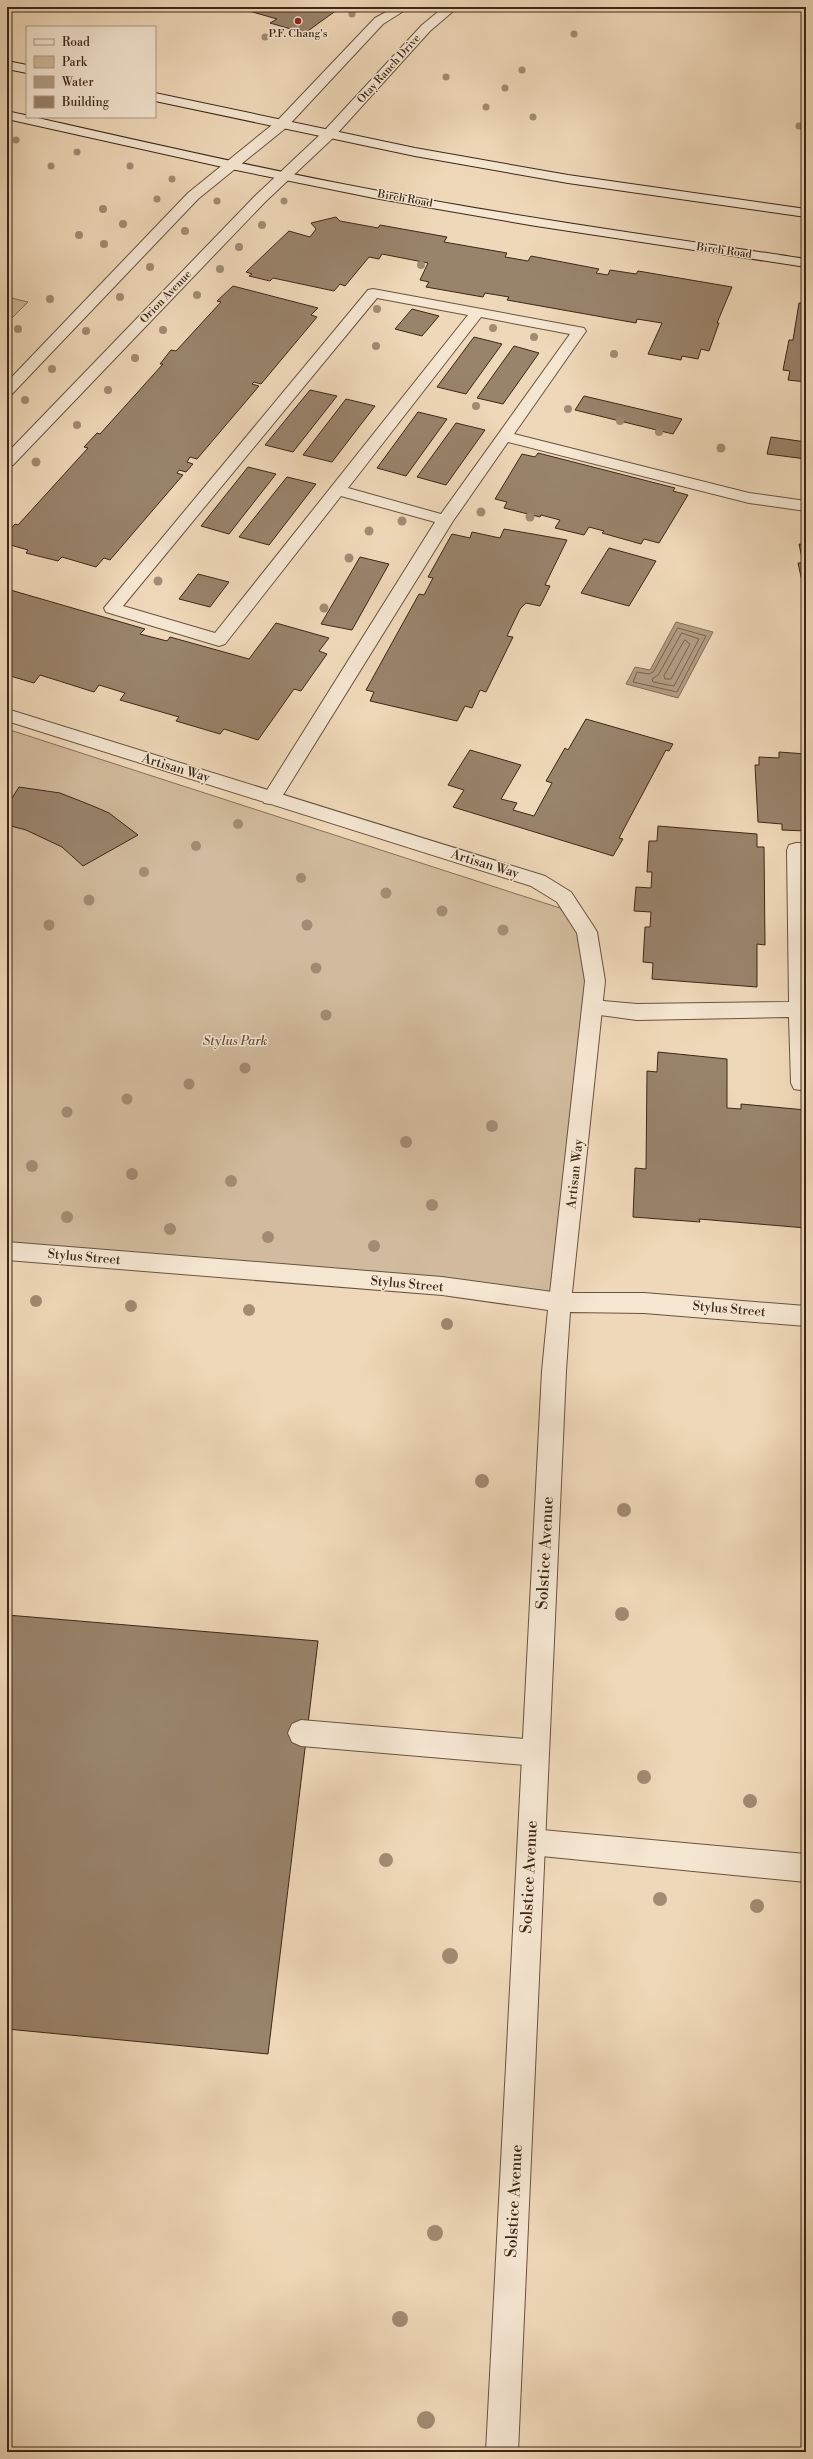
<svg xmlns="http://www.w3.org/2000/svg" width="813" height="2459" font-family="'Libre Bodoni',serif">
<rect width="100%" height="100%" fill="#efd8b9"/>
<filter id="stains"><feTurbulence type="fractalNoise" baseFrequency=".005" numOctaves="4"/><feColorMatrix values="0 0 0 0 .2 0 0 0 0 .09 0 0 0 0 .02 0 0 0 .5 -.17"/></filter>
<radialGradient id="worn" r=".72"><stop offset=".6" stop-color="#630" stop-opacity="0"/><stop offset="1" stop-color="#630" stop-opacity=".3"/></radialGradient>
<path fill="#d1ba9d" stroke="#86705a" d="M7 297 28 302 7 323Z
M7 729 560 908 585 941 591 1010 560 1302 7 1251Z"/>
<path fill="#b29c82" stroke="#836d57" d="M676 622 713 632 678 698 626 684 635 667 650 670Z"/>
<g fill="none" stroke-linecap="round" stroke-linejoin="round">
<path stroke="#77624c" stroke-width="1" d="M678 628 706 636 677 692 633 682 637 672 649 674 653 672Z
M682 633 699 639 674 686 653 682 652 679 658 675Z
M685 640 690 644 671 679H665L664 676Z"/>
</g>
<path fill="#99836b" stroke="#3c2716" d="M235 7H341L305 33 270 23 277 19Z
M336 217 340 221 378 228 380 225 447 237 444 242 507 253 505 257 528 261 531 256 599 269 596 273 608 275 610 270 636 274 638 271 732 287 717 323H719L709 351 701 349 698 359 682 356 681 360 648 354 662 323 637 319 636 323 507 300 509 297 485 293 483 297 426 287 429 282 420 280 428 263 382 254 379 259 369 257 345 286 340 284 334 291 273 278 270 281 249 276 252 274 246 272 289 231 310 237 316 229 311 223Z
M233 286 318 308 311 315 317 317 261 384 254 382 252 384 259 386 197 459 190 457 187 462 193 464 186 472 179 470 177 473 183 475 110 560 104 558 96 567 62 557 58 561 26 553 28 550 7 544V533L15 524 18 525 88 448 84 447 97 433 100 434 163 364H160L171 350 176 351 221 302 217 301Z
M799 303H806V382L788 380 790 371 783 370 789 340H793Z
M412 309 439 316 422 336 395 329Z
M474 337 502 344 466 394 437 387Z
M514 346 539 353 503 404 477 398Z
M310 390 337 396 293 452 265 445Z
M584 396 682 419 673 434 575 410Z
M346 399 375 406 332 462 303 455Z
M418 412 447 419 406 476 377 468Z
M456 423 485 430 446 485 417 477Z
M771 437 806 442V459L767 454Z
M538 453 675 488 673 491 688 495 659 543 644 539 641 544 602 533 604 531 589 527 584 535 555 528 560 520 541 515 540 517 504 508 507 502 495 499 522 454 535 457Z
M248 467 276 474 229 534 201 526Z
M287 477 316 484 269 545 239 537Z
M504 529 567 540 545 585 550 586 540 606 526 603 520 609 507 636 513 637 486 692 480 690 472 708 465 706 457 721 370 701 374 692 366 690 419 594 424 595 433 578 428 577 452 534 470 538 472 532 500 538Z
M799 544 806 545V599L798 563H803Z
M609 548 656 561 629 606 581 593Z
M360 557 389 564 352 630 321 624Z
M198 574 229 582 210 607 179 599Z
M7 589 145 629 140 634 167 641 170 637 249 659 276 623 329 638 319 651 327 654 301 691 294 689 258 740 224 729 220 734 176 721 179 717 120 700 125 693 99 685 94 692 40 675 34 683 7 675Z
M586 719 673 744 669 751 666 750 619 838 623 839 613 856 453 807 464 790 448 785 470 750 521 765 501 799 517 803 513 810 534 816 552 783 546 781 565 748 568 750Z
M779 752 806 754V831L782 830V824L758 822 755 765H759V757L779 758Z
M19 787 60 793 93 806 109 813 138 835 83 866 62 847 26 830 7 825V806Z
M658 826 757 834V847H764L765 945 757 944V987L652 979 653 963 643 962 645 927H650L651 912 634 911 636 887 651 888 652 872H647L649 841H657Z
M658 1052 727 1059V1108L741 1109V1104L806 1110V1228L699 1219 700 1222 633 1217 635 1168 646 1169 647 1071 657 1072Z
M7 1615 318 1641 268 2054 7 2029Z"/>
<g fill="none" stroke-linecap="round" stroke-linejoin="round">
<defs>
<path id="service" d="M395 7H410L383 24 287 127H277L275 124 277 121 375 18Z
M444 7H458L430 31 334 137H324L322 134 324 131 422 25Z
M373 289 584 328 586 331 514 434 749 493 806 501V511L749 503 508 442 453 521 278 803 271 804 264 803 262 798 435 522 341 496 225 644 219 646 106 612 104 608 368 290ZM377 298 468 315 215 633 123 606ZM481 317 570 334 441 514 348 488Z
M796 843H806V1091L794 1089 791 1083 789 1017 637 1020 585 1013 582 1008 585 1003 592 1000 637 1004 789 1002 787 850 789 845Z
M301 1720 536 1740 545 1744 549 1753 545 1762 536 1766 301 1746 292 1742 288 1733 292 1724Z
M531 1829 806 1854V1882L531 1855 521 1852 518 1842 521 1832Z"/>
<path id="minor" d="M7 709 545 876 571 892 594 927 597 932 605 981 571 1302 568 1309 560 1311 552 1309 549 1302 585 981 577 933 557 902 531 886 7 721Z"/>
<path id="tertiary" d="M282 120 289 124 287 127 198 199 12 394 7 396V382L188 193 277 121Z
M329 130 334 131 336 134 334 137 265 202 13 465 7 467V453L255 196 324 131Z
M7 1242 442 1277 560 1293H644L806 1306V1326L644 1313 570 1312 566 1371 518 2452H486L542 1371 548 1310 442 1295 7 1260Z"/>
<path id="secondary" d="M7 61 27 65V73L7 69Z
M155 93 415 148 568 175 806 209V217L568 183 415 156 155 101Z
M7 111C127 138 251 167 374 190 517 217 662 237 806 259V267L536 226 374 198 236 170 7 119Z"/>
</defs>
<use href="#service" stroke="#69533f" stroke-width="2"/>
<use href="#minor" stroke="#69533f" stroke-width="2"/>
<use href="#tertiary" stroke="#69533f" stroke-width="2"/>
<use href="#secondary" stroke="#3c2716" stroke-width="2"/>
<use href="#service" fill="#f5e6d2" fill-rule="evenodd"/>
<use href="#minor" fill="#f5e6d2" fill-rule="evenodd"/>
<use href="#tertiary" fill="#f5e6d2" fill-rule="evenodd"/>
<use href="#secondary" fill="#f5e6d2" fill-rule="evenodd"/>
</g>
<g fill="#a18b72">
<circle cx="352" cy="14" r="3.5"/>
<circle cx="574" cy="34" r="3.5"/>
<circle cx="309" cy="35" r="3.5"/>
<circle cx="265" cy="37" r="3.5"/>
<circle cx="522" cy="70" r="3.5"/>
<circle cx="446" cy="77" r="3.5"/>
<circle cx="505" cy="88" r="3.5"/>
<circle cx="486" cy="107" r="3.5"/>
<circle cx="533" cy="117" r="3.5"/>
<circle cx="799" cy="126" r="3.5"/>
<circle cx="16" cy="140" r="3.5"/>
<circle cx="77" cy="152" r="3.5"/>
<circle cx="51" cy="166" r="3.5"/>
<circle cx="130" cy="166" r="3.5"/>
<circle cx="172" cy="179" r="3.5"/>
<circle cx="157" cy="199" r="3.5"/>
<circle cx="217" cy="201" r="3.5"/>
<circle cx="284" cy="201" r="3.5"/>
<circle cx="103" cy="209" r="4"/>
<circle cx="123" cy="224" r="4"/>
<circle cx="262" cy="225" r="4"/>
<circle cx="185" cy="231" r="4"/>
<circle cx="79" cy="235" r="4"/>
<circle cx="104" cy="244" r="4"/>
<circle cx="239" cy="247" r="4"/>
<circle cx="421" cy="265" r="4"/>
<circle cx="150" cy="267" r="4"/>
<circle cx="220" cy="269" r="4"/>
<circle cx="197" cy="295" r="4"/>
<circle cx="120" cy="297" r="4"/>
<circle cx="50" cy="299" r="4"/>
<circle cx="377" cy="309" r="4"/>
<circle cx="493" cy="328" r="4"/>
<circle cx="18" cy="329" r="4"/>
<circle cx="163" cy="330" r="4"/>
<circle cx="86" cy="331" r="4"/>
<circle cx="534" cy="337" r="4"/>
<circle cx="376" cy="346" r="4"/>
<circle cx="614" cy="354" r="4"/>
<circle cx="135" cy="358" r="4"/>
<circle cx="52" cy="369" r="4"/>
<circle cx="108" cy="390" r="4"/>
<circle cx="25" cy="400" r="4"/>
<circle cx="476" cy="406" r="4"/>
<circle cx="568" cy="409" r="4"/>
<circle cx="620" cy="421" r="4"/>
<circle cx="77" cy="425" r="4"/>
<circle cx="659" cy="432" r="4"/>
<circle cx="721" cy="448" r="4.5"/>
<circle cx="36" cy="462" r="4.5"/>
<circle cx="481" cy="512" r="4.5"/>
<circle cx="530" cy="517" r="4.5"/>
<circle cx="402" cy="521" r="4.5"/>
<circle cx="369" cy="531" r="4.5"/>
<circle cx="349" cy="558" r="4.5"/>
<circle cx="158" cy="581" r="4.5"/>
<circle cx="324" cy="608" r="4.5"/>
<circle cx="238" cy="824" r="5"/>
<circle cx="196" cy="846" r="5"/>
<circle cx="144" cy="872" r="5"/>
<circle cx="301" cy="878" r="5"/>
<circle cx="386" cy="893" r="5.5"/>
<circle cx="89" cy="900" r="5.5"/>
<circle cx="442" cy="911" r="5.5"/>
<circle cx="49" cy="925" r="5.5"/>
<circle cx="307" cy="925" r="5.5"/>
<circle cx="503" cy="930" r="5.5"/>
<circle cx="316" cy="968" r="5.5"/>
<circle cx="326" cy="1015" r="5.5"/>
<circle cx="245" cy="1068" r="5.5"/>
<circle cx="189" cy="1084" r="5.5"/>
<circle cx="127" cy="1099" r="5.5"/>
<circle cx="67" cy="1112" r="5.5"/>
<circle cx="492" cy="1126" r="6"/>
<circle cx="406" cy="1142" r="6"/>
<circle cx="32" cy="1166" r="6"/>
<circle cx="132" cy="1174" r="6"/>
<circle cx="231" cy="1181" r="6"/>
<circle cx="432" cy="1205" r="6"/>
<circle cx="67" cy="1217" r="6"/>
<circle cx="170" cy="1229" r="6"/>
<circle cx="268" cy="1237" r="6"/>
<circle cx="374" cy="1246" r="6"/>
<circle cx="36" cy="1301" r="6"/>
<circle cx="131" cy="1306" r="6"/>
<circle cx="249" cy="1310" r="6"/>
<circle cx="447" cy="1324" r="6"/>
<circle cx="482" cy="1481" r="7"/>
<circle cx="624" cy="1510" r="7"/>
<circle cx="622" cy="1614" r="7"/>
<circle cx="644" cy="1777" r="7"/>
<circle cx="750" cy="1801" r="7"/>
<circle cx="386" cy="1860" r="7"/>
<circle cx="660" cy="1899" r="7"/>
<circle cx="757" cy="1906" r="7"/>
<circle cx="450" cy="1956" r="8"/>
<circle cx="435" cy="2233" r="8"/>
<circle cx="400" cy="2319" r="8"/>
<circle cx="426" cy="2420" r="9"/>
</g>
<circle fill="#8f2418" stroke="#f5e6d2" stroke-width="1.5" cx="298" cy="21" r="4"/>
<g text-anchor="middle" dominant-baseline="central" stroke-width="3" stroke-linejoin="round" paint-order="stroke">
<g font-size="11" fill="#3c2716" stroke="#f5e6d2">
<text x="298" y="34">P.F. Chang's</text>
</g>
<g font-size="11" fill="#3c2716" stroke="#f5e6d2">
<text transform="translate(389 69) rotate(-48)">Otay Ranch Drive</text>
<text transform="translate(405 199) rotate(10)">Birch Road</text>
<text transform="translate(724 251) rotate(8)">Birch Road</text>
<text transform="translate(166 297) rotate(-46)">Orion Avenue</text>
</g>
<g font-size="13" fill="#3c2716" stroke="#f5e6d2">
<text transform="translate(176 768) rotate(17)">Artisan Way</text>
<text transform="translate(485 864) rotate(17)">Artisan Way</text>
<text transform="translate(575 1174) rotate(-84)">Artisan Way</text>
<text transform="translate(84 1257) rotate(5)">Stylus Street</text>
<text transform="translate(407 1284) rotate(5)">Stylus Street</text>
<text transform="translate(729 1309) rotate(5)">Stylus Street</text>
</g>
<g font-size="13" font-style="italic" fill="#614c38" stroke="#f5e6d2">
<text x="235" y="1041">Stylus Park</text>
</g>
<g font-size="16" fill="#3c2716" stroke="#f5e6d2">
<text transform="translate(545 1553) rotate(-87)">Solstice Avenue</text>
<text transform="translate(529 1877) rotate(-87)">Solstice Avenue</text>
<text transform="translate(514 2201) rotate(-87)">Solstice Avenue</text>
</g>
</g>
<rect width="813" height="2459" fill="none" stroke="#efd8b9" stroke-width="24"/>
<rect x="8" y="8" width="797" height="2443" fill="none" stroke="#3c2716" stroke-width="2"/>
<rect x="12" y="12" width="789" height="2435" fill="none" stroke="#3c2716"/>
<rect x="26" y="26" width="130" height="92" fill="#f5e6d2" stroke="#ab9a87"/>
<rect x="34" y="39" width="20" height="6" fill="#f5e6d2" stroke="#ab9a87"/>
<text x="62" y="46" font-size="12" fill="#3c2716">Road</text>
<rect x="34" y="56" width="20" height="12" fill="#d1ba9d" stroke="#ab9a87"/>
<text x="62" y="66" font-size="12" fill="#3c2716">Park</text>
<rect x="34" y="76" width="20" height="12" fill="#b29c82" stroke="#ab9a87"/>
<text x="62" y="86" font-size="12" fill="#3c2716">Water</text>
<rect x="34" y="96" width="20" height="12" fill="#99836b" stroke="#ab9a87"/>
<text x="62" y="106" font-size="12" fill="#3c2716">Building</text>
<rect width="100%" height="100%" filter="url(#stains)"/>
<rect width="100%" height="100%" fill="url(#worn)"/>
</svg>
